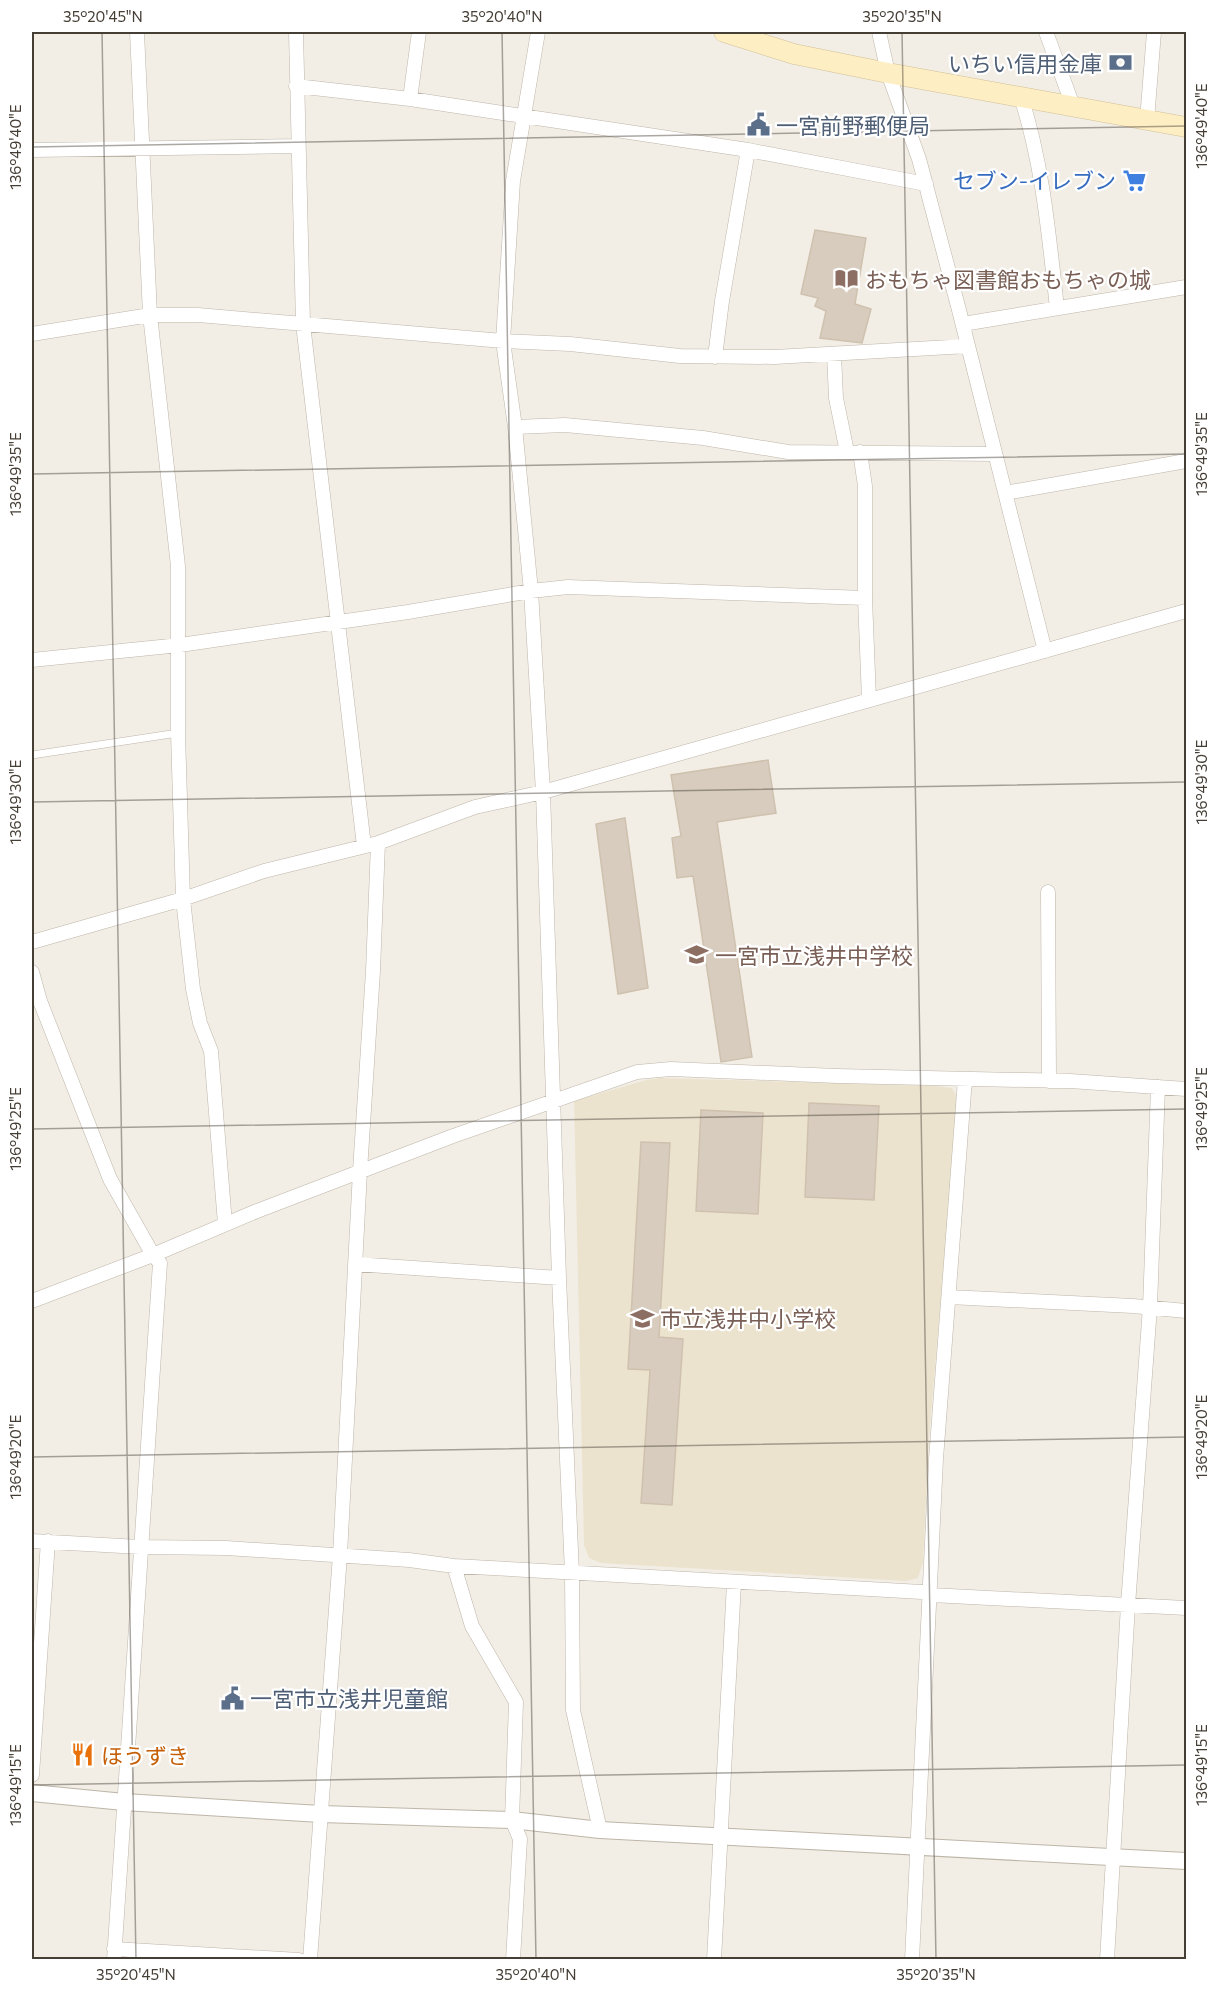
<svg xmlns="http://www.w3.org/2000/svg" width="1218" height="1991" font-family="Commissioner,'Noto Sans JP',sans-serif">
<rect width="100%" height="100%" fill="#f2eee6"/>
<path fill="#ece3cf" d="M660 1078 936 1086 952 1088 958 1099 929 1437 923 1562 918 1578 906 1581 601 1563 589 1558 584 1545 574 1101 646 1080Z"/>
<path fill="#d7ccbe" stroke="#cfc1ae" stroke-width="1.5" d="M815 230 866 238 855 304 871 309 862 343 820 338 826 311 815 306 818 298 801 294Z
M768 760 776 813 717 822 752 1057 721 1062 693 876 677 878 672 838 681 836 671 775Z
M625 818 648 988 618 994 596 824Z
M809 1103 879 1106 874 1200 805 1197Z
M701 1110 763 1113 758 1214 696 1211Z
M641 1142 670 1143 659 1337 683 1339 672 1505 641 1503 650 1370 628 1369Z"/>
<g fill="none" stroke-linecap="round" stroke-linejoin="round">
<defs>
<path id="service" d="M32 755 178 733"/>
<path id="minor" d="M137 32 150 315 178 566V733L183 899 193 989 200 1023 211 1051 225 1224
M296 32 303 324 364 846
M538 32 513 181 503 341 515 427 531 591 543 792 559 1278 572 1573 573 1710 600 1830
M879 32 888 73 919 159 959 310 1045 651
M1046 32 1073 106
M296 86 410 99 748 150 926 184
M1021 97C1043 165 1049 237 1057 308
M410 99 419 32
M1147 120 1154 32
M32 150 298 146
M963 324 1186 287
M32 334 150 315H198L503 341 570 344 680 356 775 357 968 346
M834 354 836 398 847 452
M715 357 722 301 748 150
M515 427 565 425 703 438 788 452 995 454
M860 452 865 486V598L869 700
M1005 493 1186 461
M32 660 180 645 408 612 531 591 568 587 865 598
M1048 892 1049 1081
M32 942 183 899 264 871 378 843 475 807 543 792 1186 611
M32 972 40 1001 110 1179 153 1255 160 1263 114 1960
M355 1264 559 1278
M949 1297 1133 1306 1186 1311
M32 1301 153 1255 257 1211 453 1136 637 1072 671 1069 837 1076 1070 1081 1186 1089
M32 1541 140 1547 226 1548 409 1560 454 1566 922 1592 931 1595 1186 1608
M454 1566 472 1626 516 1702 512 1820 520 1839 513 1960
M32 1775 48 1541
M114 1949 299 1960
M310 1960 340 1555 360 1171 373 971 378 843
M714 1960 734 1583
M912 1960 936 1459 965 1079
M1107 1960 1128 1605 1150 1307 1158 1087"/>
<path id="tertiary" d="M32 1793 124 1802 321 1814 512 1820 600 1830 1186 1861"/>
<path id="secondary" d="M724 32 794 54 888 73 1186 127"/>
</defs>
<use href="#service" stroke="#beb5a8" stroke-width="8"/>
<use href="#minor" stroke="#beb5a8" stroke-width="15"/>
<use href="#tertiary" stroke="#beb5a8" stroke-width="18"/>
<use href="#secondary" stroke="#d2c096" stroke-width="21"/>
<use href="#service" stroke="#fff" stroke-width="7"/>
<use href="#minor" stroke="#fff" stroke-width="14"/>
<use href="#tertiary" stroke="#fff" stroke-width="16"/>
<use href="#secondary" stroke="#feeec4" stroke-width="20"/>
</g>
<path fill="none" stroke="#453e35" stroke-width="1.5" stroke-opacity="0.45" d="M102 32 136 1960M502 32 536 1960M902 32 936 1960M32 147 1186 126M32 474 1186 454M32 802 1186 782M32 1129 1186 1109M32 1457 1186 1437M32 1785 1186 1765"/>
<defs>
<symbol id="bank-bare" viewBox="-9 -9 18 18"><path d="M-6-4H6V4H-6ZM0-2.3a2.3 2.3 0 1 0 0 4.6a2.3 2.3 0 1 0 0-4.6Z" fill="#5c6f8a" stroke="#fff" stroke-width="2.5" paint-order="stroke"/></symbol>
<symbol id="civic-bare" viewBox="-9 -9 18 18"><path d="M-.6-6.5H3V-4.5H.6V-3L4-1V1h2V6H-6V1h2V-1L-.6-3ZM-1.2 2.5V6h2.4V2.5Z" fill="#5c6f8a" stroke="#fff" stroke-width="2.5" paint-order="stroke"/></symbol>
<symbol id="supermarket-bare" viewBox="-9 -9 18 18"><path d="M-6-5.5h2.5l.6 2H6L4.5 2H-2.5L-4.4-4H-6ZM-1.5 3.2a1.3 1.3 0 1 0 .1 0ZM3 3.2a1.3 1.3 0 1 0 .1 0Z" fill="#3f7fe0" stroke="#fff" stroke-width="2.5" paint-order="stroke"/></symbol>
<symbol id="library-bare" viewBox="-9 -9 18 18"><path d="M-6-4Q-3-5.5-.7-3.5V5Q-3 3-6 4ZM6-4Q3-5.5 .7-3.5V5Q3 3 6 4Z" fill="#8d6e63" stroke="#fff" stroke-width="2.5" paint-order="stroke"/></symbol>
<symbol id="school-bare" viewBox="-9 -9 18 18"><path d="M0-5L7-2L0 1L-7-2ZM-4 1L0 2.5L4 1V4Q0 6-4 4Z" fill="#8d6e63" stroke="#fff" stroke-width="2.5" paint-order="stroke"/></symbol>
<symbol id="restaurant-bare" viewBox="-9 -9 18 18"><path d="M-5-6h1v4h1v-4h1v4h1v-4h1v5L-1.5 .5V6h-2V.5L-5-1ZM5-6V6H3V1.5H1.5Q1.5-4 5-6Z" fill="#e8710a" stroke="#fff" stroke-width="2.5" paint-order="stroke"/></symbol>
</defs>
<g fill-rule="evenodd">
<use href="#bank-bare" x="1104" y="46" width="33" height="33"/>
<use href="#civic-bare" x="742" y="108" width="33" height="33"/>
<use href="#supermarket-bare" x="1118" y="164" width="33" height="33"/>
<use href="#library-bare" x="830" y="262" width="33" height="33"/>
<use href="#school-bare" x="680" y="938" width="33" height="33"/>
<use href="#school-bare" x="626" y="1302" width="33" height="33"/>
<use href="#civic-bare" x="216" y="1682" width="33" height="33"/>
<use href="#restaurant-bare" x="66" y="1738" width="33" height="33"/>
</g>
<g text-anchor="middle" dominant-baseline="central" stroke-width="4.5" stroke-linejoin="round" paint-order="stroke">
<g font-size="22" fill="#4e5e75" stroke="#fff" text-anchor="start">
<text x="1102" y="63" text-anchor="end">いちい信用金庫</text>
<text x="776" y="125">一宮前野郵便局</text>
<text x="250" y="1698">一宮市立浅井児童館</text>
</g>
<g font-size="22" fill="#366cbe" stroke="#fff" text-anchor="end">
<text x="1116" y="180">セブン-イレブン</text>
</g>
<g font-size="22" fill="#785e54" stroke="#fff" text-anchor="start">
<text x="865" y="279">おもちゃ図書館おもちゃの城</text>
<text x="715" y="955">一宮市立浅井中学校</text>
<text x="660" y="1318">市立浅井中小学校</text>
</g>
<g font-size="22" fill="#c56008" stroke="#fff" text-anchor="start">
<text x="101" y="1755">ほうずき</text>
</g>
</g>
<rect width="1218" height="1991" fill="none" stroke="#ffffff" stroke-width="66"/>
<rect x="33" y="33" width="1152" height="1925" fill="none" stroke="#453e35" stroke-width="2"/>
<g font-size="15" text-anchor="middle" fill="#453e35">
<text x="103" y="22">35°20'45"N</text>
<text x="502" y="22">35°20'40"N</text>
<text x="902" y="22">35°20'35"N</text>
<text transform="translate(1202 126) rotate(-90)" y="5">136°49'40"E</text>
<text transform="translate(16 147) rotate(-90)" y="5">136°49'40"E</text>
<text transform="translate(1202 454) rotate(-90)" y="5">136°49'35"E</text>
<text transform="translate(16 474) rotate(-90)" y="5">136°49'35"E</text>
<text transform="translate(1202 782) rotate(-90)" y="5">136°49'30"E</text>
<text transform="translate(16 802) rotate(-90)" y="5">136°49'30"E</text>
<text transform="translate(1202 1109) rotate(-90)" y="5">136°49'25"E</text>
<text transform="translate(16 1129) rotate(-90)" y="5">136°49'25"E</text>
<text transform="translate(1202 1437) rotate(-90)" y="5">136°49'20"E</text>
<text transform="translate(16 1457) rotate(-90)" y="5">136°49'20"E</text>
<text transform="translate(1202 1765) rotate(-90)" y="5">136°49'15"E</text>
<text transform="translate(16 1785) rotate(-90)" y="5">136°49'15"E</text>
<text x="136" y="1980">35°20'45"N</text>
<text x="536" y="1980">35°20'40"N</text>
<text x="936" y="1980">35°20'35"N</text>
</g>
</svg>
